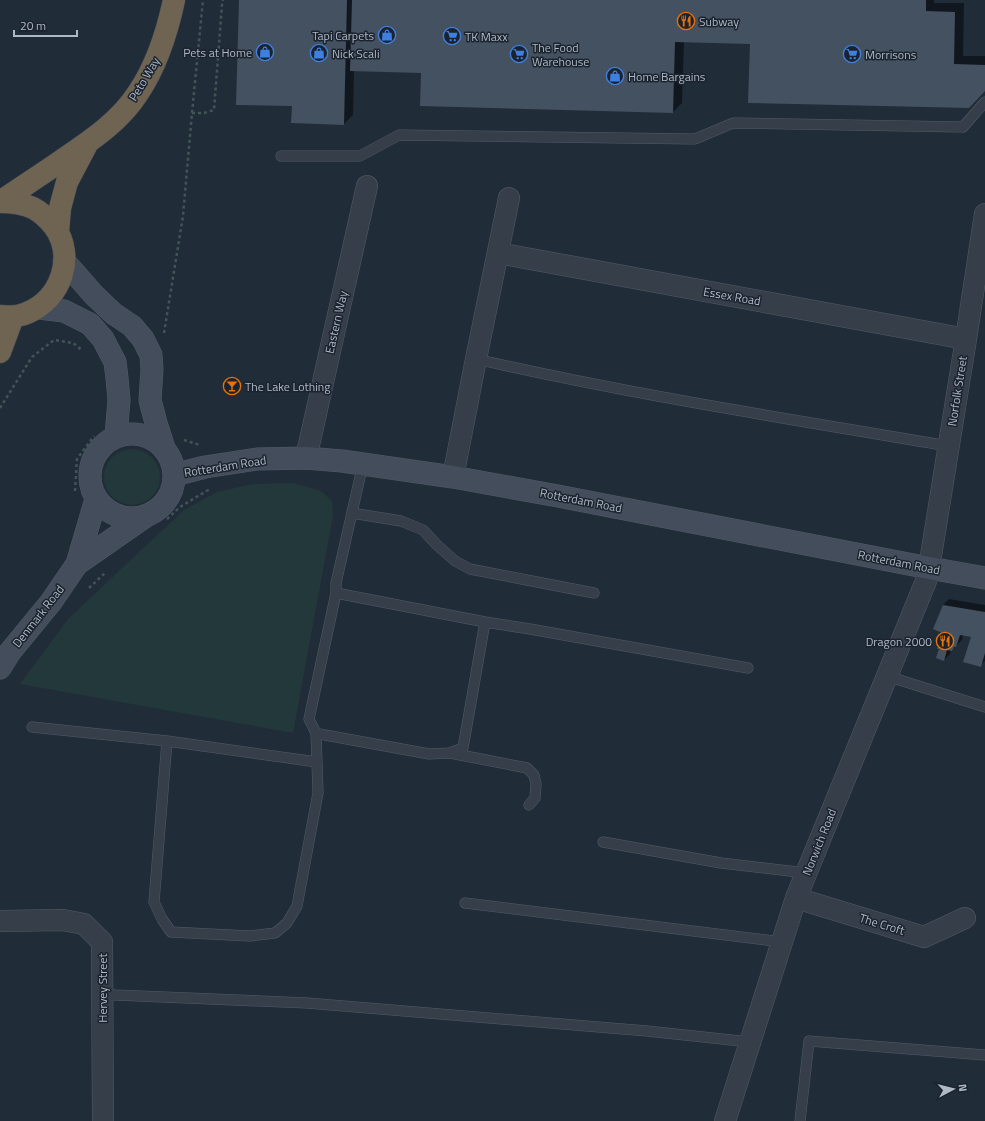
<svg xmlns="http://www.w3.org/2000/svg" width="985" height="1121" font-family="'Titillium Web',sans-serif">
<rect width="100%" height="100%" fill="#212c39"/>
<path fill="#23383a" d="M104 477a28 28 0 1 1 56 0a28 28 0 1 1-56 0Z
M293 483 321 491 332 501 333 516 293 733 20 684 68 619 139 552 184 510 217 492 253 484Z"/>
<path fill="#0007" d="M240 0H934V3H964L963 56H985V90L751 43 684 41 682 103 673 112 422 72 354 70 353 115 344 124 293 105Z
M949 599 985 605V661L980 665 972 637 963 635 962 640 952 650H951L950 654 944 660 943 605Z"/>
<path fill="#445160" d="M239 0H347L344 125 291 123 292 106 236 105Z
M352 0H926V11L955 12 954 64 985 65V91L969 108 748 103 750 44 675 42 673 113 420 106 421 73 350 71Z
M943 605 985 612V653L981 667 963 662 971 637 960 635 956 647H954L952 651 947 650 944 661 936 658 939 649H937L942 633 933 629Z"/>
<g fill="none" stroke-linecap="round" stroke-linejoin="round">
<defs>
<path id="lane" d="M281 156H360L399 135 695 139 733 123 963 127 985 102
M476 359C632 395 791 419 948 446
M352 513 401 521 423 530 437 545 455 561 470 569 594 593
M485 622 530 629 748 668
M887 676 985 707
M32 727 167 741 317 762
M316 733 325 735 429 754 450 753 463 748 485 622 336 593
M167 741 154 902 162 919 171 932 250 936 275 933 287 923 297 906 318 793 316 733 309 719 336 593V583L363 464
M450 753 527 768 534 775 536 784 535 798 529 805
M603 842 721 863 806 873
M465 903 782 942
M102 993 115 995 307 1003 647 1031 750 1042
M800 1121 809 1041 985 1055"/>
<path id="street" d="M498 253 966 339
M306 458 367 186
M453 477 476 359 509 198
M796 898 924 937 965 918
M0 921 63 920 84 924 102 942 103 1121
M725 1121 796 898 926 581 929 568 966 339 985 214"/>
<path id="secondary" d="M64 261 94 295 114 314 132 326 143 339 151 355 152 369 150 400 156 423 164 448
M39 308 64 311 90 324 103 339 115 362 117 378 119 400 116 436
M90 476a42 42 0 1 1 84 0a42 42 0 1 1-84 0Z
M174 475 205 467 257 459 306 458 342 461 453 477 558 496 929 568 985 578
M77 564 146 516
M0 668 10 652 51 602 77 564 96 499"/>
<path id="highway" d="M0 202C19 189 39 176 58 163 87 143 119 123 138 93 157 65 167 33 174 0
M0 202C12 202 22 203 33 208 41 212 48 219 54 226 76 257 61 299 27 313 18 317 9 317 0 316
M58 232 60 208 67 182 86 146
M0 352 13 317"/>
</defs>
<use href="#lane" stroke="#525c67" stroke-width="11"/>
<use href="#street" stroke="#525c67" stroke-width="22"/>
<use href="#secondary" stroke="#525c67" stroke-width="23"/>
<use href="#highway" stroke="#3f4954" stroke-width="23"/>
<path stroke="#415557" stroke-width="2.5" stroke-dasharray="3 3" stroke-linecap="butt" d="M192 113H204L214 110 222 4 223 0
M164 333 183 216 192 113 203 0
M0 408 32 357 54 340 73 343 83 351
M184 440 200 445
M75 491 77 459 94 436
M167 519 180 507 208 490V488
M89 588 106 572"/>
<use href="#lane" stroke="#353e49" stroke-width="10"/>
<use href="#street" stroke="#353e49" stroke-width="21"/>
<use href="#secondary" stroke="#434d5c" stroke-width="22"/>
<use href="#highway" stroke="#6f6352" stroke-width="22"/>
</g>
<defs>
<symbol id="restaurant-ring" viewBox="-11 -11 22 22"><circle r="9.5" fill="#1a232e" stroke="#e8710a" stroke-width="1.5"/><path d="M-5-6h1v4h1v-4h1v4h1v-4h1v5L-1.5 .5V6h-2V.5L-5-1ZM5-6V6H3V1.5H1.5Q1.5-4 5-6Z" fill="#e8710a"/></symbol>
<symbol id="shop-ring" viewBox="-11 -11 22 22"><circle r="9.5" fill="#1a232e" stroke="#3f7fe0" stroke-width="1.5"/><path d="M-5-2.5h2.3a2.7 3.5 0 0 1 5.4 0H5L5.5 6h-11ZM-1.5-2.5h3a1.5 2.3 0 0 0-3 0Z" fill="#3f7fe0"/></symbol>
<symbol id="supermarket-ring" viewBox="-11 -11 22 22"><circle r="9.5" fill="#1a232e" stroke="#3f7fe0" stroke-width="1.5"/><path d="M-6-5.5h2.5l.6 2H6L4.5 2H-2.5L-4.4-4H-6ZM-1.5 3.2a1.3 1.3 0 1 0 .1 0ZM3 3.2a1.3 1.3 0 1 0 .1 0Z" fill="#3f7fe0"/></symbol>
<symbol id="bar-ring" viewBox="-11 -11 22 22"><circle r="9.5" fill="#1a232e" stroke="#e8710a" stroke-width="1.5"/><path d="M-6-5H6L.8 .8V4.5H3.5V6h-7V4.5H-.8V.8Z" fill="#e8710a"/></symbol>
</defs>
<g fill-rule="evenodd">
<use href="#restaurant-ring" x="676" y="11" width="20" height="20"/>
<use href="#shop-ring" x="377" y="25" width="20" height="20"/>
<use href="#supermarket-ring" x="442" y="26" width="20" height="20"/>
<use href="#shop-ring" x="255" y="42" width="20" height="20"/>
<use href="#shop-ring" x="309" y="43" width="20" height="20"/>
<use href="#supermarket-ring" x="509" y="44" width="20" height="20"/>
<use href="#supermarket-ring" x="842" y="44" width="20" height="20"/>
<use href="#shop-ring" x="605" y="66" width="20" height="20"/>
<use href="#bar-ring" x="222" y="376" width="20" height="20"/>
<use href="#restaurant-ring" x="935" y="631" width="20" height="20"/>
</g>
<g text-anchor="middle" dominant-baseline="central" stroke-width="3" stroke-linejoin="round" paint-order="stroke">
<g font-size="12" fill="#afb9c5" stroke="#1a232e" text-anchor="start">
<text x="699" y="21">Subway</text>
<text x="374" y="35" text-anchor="end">Tapi Carpets</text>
<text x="465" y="36">TK Maxx</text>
<text x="532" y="47">The Food<tspan x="532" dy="14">Warehouse</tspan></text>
<text x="252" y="52" text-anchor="end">Pets at Home</text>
<text x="332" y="53">Nick Scali</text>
<text x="865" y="54">Morrisons</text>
<text x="628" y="76">Home Bargains</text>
<text x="245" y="386">The Lake Lothing</text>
<text x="932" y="641" text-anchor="end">Dragon 2000</text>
</g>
<g font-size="12" fill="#afb9c5" stroke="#1a232e">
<text transform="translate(144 79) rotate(-59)">Peto Way</text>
<text transform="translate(732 296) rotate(10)">Essex Road</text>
<text transform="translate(336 322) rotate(-77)">Eastern Way</text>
<text transform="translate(957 391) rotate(-81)">Norfolk Street</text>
<text transform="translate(225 466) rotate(-9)">Rotterdam Road</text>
<text transform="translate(581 500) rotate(11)">Rotterdam Road</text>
<text transform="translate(899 562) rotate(11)">Rotterdam Road</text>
<text transform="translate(38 616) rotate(-52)">Denmark Road</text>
<text transform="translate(819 842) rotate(-68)">Norwich Road</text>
<text transform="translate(882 924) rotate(17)">The Croft</text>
<text transform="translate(102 988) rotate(-90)">Hervey Street</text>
</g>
</g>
<g transform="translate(953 1089) rotate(83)" stroke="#1a232e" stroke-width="3" paint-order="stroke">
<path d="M0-3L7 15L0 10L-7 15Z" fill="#afb9c5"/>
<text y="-6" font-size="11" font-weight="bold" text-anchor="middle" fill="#afb9c5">N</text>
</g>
<path d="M14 30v6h63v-6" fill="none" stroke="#afb9c5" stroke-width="2"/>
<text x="20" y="30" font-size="12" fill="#afb9c5" stroke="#1a232e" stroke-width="3" paint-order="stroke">20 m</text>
</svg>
